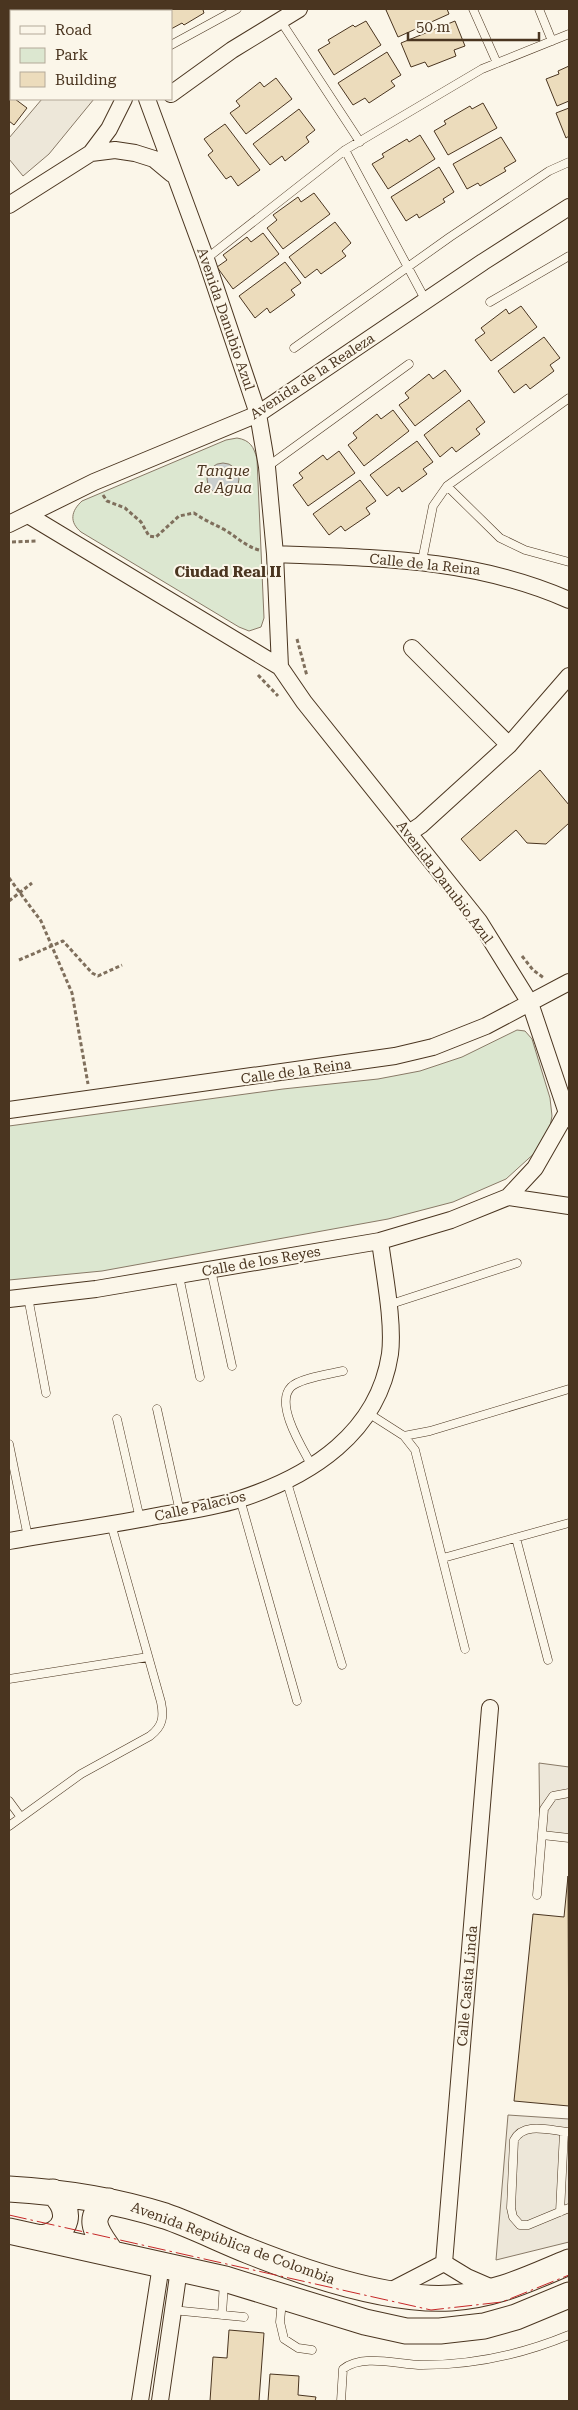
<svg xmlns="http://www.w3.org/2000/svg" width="578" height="2410" font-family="'Roboto Serif',serif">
<rect width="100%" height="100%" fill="#fbf6e9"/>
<path fill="#dce7d0" stroke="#887966" d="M237 438C250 440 254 447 257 459L264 618 261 627 249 631 239 627 81 532C69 522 71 511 82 501L226 440Z
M517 1030 525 1031 532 1039 550 1098 552 1116 549 1132 538 1150 506 1179 453 1202 388 1219 102 1271 9 1280V1126L283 1089 378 1079 420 1071 462 1057Z"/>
<path fill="#ede7d9" stroke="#887966" d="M42 99H94L49 154 23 176 9 159V138Z
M539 1763 569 1767V1840L540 1838Z
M508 2115 569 2119V2242L496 2260Z"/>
<path fill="#c9cecd" stroke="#887966" d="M207 479a16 16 0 1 1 32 0a16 16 0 1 1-32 0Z"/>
<path fill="#ecdcbc" stroke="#4a3520" d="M163 9H205L203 10 204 13 184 25 182 23 171 29V11H159Z
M389 9H447L449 14 398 37 386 10Z
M366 21 381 45 334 75 318 50 330 43 328 40 353 25 355 27Z
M455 21 465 46 454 50 456 56 428 67 425 62 411 67 401 43Z
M11 36V76L9 79V40Z
M387 52 401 75 391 81 395 86 369 103 365 98 353 105 338 83Z
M569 66V101L557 106 546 79 559 74 558 71Z
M276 78 292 99 246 134 230 113 240 106 236 101 260 82 264 87Z
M9 94 11 99H15L27 108 14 125 9 121Z
M483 103 497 128 448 155 434 131 446 124 444 121 470 106 472 109Z
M569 108V136L566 138 556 113Z
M299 109 315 130 306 137 309 142 285 161 282 156 270 165 253 144Z
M225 124 260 170 238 186 231 176 226 179 208 155 213 151 204 139Z
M420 135 435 159 388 189 372 164 384 157 382 154 407 139 409 142Z
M501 137 516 161 504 168 506 171 480 186 478 183 467 189 453 164Z
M439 167 454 192 443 199 445 202 419 218 417 214 406 221 391 197Z
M314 193 330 214 283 249 267 228 277 220 273 215 298 197 301 202Z
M335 222 351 243 342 251 346 256 321 274 317 269 305 278 289 257Z
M263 233 279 254 233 289 217 267 227 260 223 255 247 237 251 242Z
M285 262 301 283 291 290 295 295 270 313 267 308 255 318 239 296Z
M521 306 537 327 491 361 475 340 485 333 481 328 506 309 509 314Z
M544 337 560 358 550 365 554 371 530 389 526 384 514 393 498 371Z
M445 370 461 391 415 426 399 405 409 398 405 393 429 374 433 379Z
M469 400 485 422 476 429 480 434 456 452 452 447 440 457 424 435Z
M393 410 409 431 364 466 348 445 357 438 353 433 377 414 381 419Z
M417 441 433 462 423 469 427 474 402 492 399 487 387 496 370 475Z
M339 451 355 473 308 506 293 485 303 478 299 473 323 455 327 460Z
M360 480 376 501 366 508 370 514 345 531 341 526 329 535 313 514Z
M540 770 569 805V823L546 844 527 843 516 830 480 861 461 839Z
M568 1876 569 2106 514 2101 533 1914 564 1917Z
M229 2330 264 2333 259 2401H210L213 2357 227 2358Z
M270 2374 299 2376 298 2395 316 2397 315 2401H268Z"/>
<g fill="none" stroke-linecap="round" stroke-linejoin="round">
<defs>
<path id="lane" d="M473 9 497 63
M539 9 552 41
M280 20 360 142
M171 45 237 9
M345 150 426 301
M206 259 345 150 482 69 569 34
M490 302 569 256
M294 348 450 237 549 171 569 162
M267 467 409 364
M447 486 500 538 525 550 569 562
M422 561 433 506 447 486 569 398
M211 1270 232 1366
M179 1276 200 1377
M28 1297 46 1393
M388 1305 517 1263
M157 1409 180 1512
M368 1413 404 1436 415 1450 465 1649
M117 1419 140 1519
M404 1436 430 1431 569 1389
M9 1444 28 1537
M312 1466C303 1449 274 1404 291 1387 300 1378 330 1374 343 1371
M286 1479 342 1665
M240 1499 297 1701
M516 1538 548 1660
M443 1558 569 1523
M9 1679 148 1657
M9 1801 20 1816
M9 1826 81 1774 150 1736C163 1726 164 1717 161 1702L111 1524
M542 1835 569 1838
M537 1895 544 1809 553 1796 569 1793
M569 2132C551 2131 524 2121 514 2140L511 2208 513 2217 520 2225H528L569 2208
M560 2212 564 2132
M282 2300 280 2322 284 2339 298 2348 312 2350
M172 2310 244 2317
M222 2315 224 2282
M341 2401 343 2369C363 2353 399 2365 422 2365 472 2365 523 2354 569 2335"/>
<path id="street" d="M122 9V11
M171 94 232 50 299 9
M147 99 206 259 258 414 267 467 275 554 280 667
M91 153 109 129 124 99
M9 205 91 153 115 150 135 153 154 159 172 174
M28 515 280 667 304 702 479 921 530 1003 569 1119
M9 524 94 482 258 414 483 262 569 207
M275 554C377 558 474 558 569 600
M412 648 509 745
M409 833 421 825 509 745 569 676
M9 1110 395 1056 433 1047 486 1026 569 982
M508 1197 569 1206
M9 1299 96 1289 380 1241 451 1220 508 1197 535 1168 567 1112
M9 1541C60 1532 111 1525 162 1515 188 1511 216 1507 240 1499 311 1476 378 1433 390 1354 394 1322 384 1273 380 1241
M444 2263 490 1708
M444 2263 467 2277 497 2290
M386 2293 444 2263
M140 2401 161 2265
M160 2401 179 2269"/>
<path id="primary" d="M9 2189C62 2192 114 2200 165 2216 194 2226 221 2240 249 2251 307 2274 388 2302 451 2298 497 2295 528 2279 569 2262
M108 2201C83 2220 99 2234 112 2254
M9 2231 225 2279 365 2322 406 2331H440L484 2326 516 2317 569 2295
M41 2238C69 2233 73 2211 53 2192"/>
</defs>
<use href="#lane" stroke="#4a3520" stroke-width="9"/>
<use href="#street" stroke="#4a3520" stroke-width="18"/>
<use href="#primary" stroke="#4a3520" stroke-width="27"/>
<path stroke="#7f6f5c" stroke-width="3" stroke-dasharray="4 2.5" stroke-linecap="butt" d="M103 495 107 501 125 508 141 522 149 536 156 537 179 516 194 513C204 520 214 524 225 530 237 537 245 546 259 550
M12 542 38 541
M297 639 307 676
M258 675 278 696
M9 878 41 921 72 993 88 1084
M9 901 32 883
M522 956 533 970 544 978
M19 960 63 941 92 973 98 976 122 965"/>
<use href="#lane" stroke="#fbf6e9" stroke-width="8"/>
<use href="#street" stroke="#fbf6e9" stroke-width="16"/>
<use href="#primary" stroke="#fbf6e9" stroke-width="25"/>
<path stroke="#c62828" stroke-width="1" stroke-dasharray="18 4 2.5 4" stroke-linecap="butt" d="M9 2215 431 2310 502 2302 569 2275"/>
</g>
<g text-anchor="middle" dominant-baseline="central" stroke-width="4" stroke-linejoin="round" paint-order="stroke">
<g font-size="14" fill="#4a3520" stroke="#fbf6e9">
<text transform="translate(226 319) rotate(71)">Avenida Danubio Azul</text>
<text transform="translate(312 376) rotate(-33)">Avenida de la Realeza</text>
<text transform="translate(425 564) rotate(6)">Calle de la Reina</text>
<text transform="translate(445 882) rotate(53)">Avenida Danubio Azul</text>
<text transform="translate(296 1071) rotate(-8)">Calle de la Reina</text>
<text transform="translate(261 1261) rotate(-10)">Calle de los Reyes</text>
<text transform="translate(200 1506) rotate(-13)">Calle Palacios</text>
<text transform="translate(467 1986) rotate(-85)">Calle Casita Linda</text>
<text transform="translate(233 2243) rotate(20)">Avenida República de Colombia</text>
</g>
<g font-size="15" font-style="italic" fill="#4a3520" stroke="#fbf6e9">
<text x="223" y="471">Tanque<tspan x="223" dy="17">de Agua</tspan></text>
</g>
<g font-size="15" font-weight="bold" fill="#4a3520" stroke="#fbf6e9">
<text x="228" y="572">Ciudad Real II</text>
</g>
</g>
<rect width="578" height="2410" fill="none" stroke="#4a3520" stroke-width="20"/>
<rect x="10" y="10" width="162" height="90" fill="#fbf6e9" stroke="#b4a999"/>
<rect x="20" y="26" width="25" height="8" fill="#fbf6e9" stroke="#b4a999"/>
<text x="55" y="35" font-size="15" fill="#4a3520">Road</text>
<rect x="20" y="48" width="25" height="15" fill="#dce7d0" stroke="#b4a999"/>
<text x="55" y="60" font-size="15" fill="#4a3520">Park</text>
<rect x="20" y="72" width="25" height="15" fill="#ecdcbc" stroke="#b4a999"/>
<text x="55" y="85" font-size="15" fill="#4a3520">Building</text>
<path d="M408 32v8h131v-8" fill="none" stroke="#4a3520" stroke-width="2.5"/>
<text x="416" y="32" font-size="15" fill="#4a3520" stroke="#fbf6e9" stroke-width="4" paint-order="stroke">50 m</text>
</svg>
